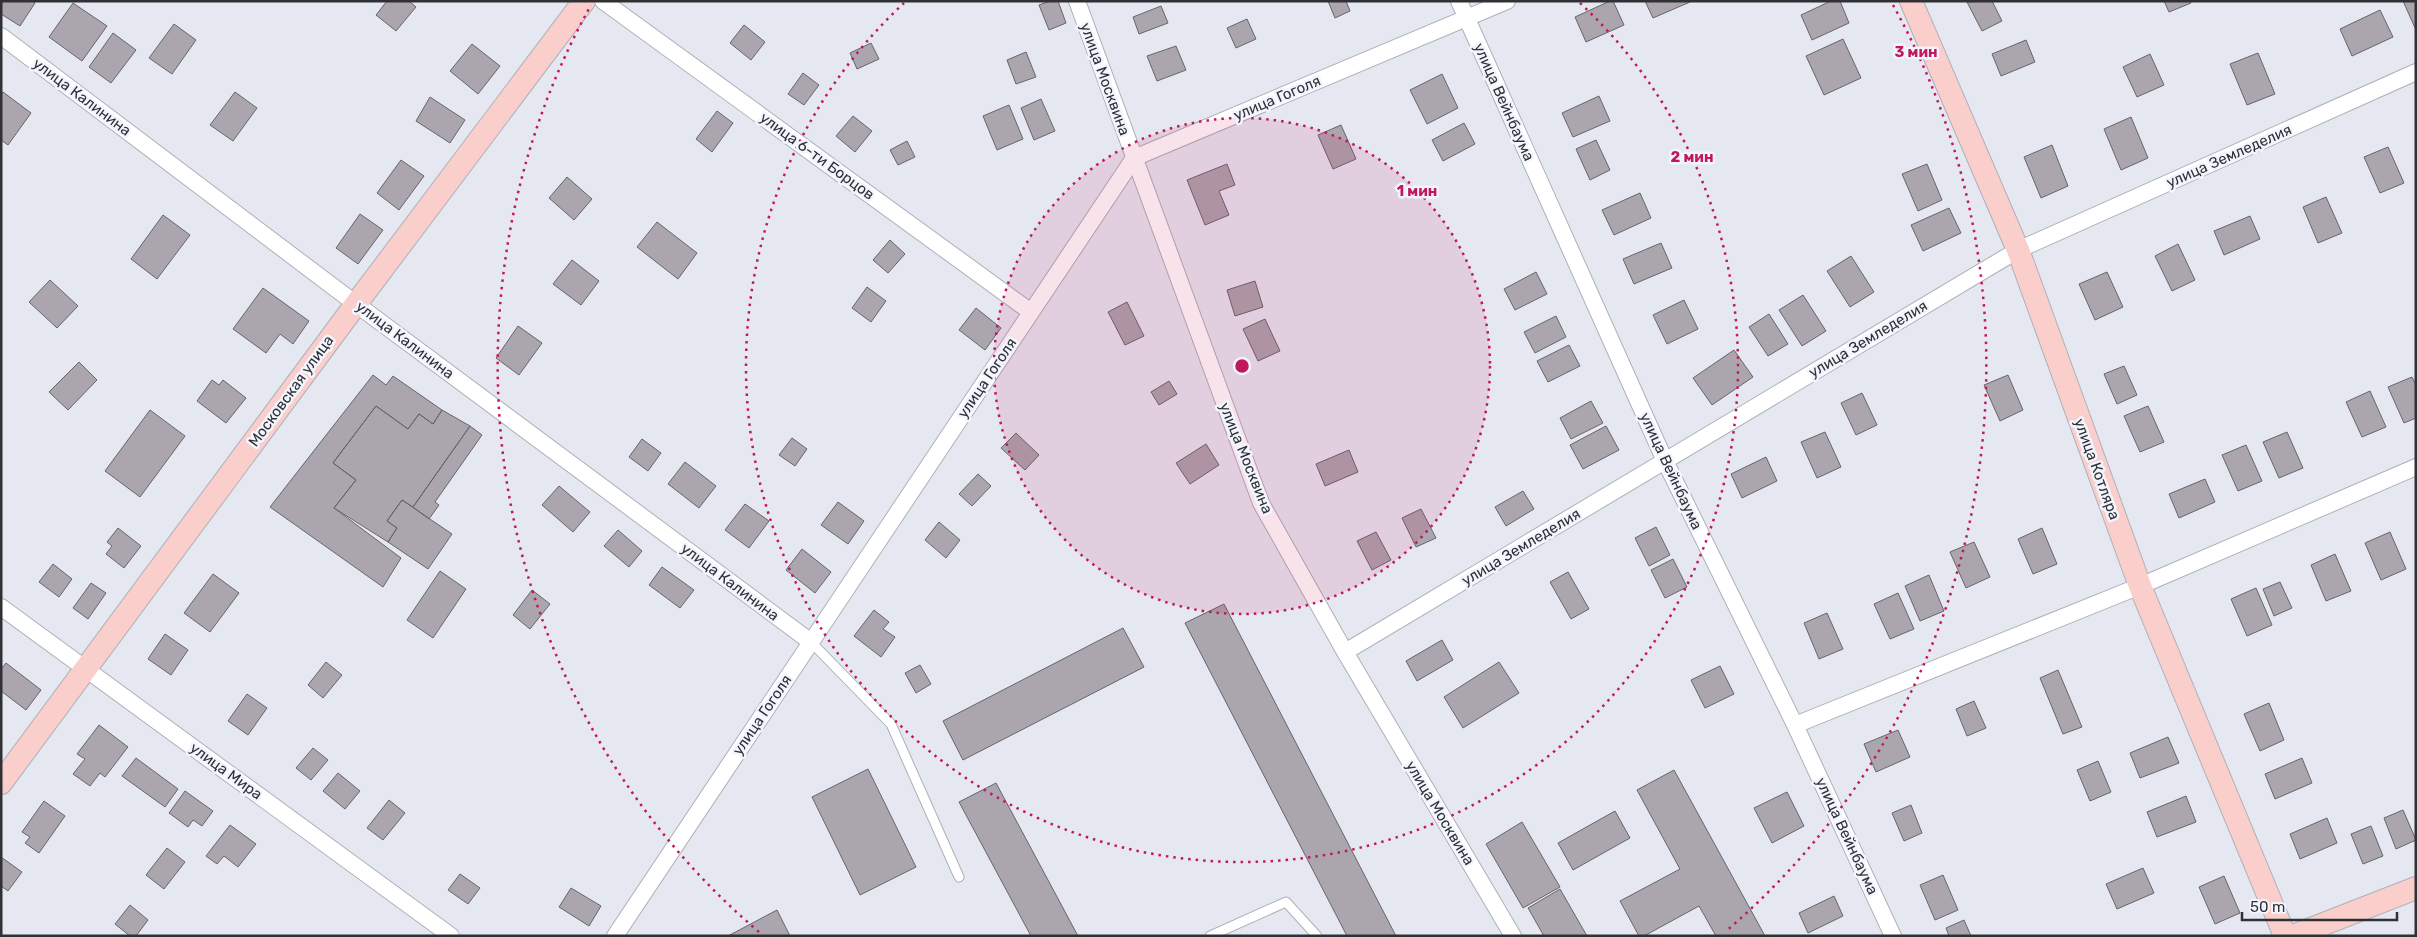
<svg xmlns="http://www.w3.org/2000/svg" width="2417" height="937" font-family="Rubik,sans-serif">
<rect width="100%" height="100%" fill="#e5e8f1"/>
<path fill="#aba6ae" stroke="#68646b" d="M1 1H32L35 3 20 26 1 14Z
M387 1H409L416 7 396 31 376 15Z
M1050 1H1058L1066 23 1049 30 1039 5Z
M1328 1H1346L1350 11 1335 18Z
M1610 1H1613L1624 25 1586 42 1575 17Z
M1645 1H1690V2L1653 18Z
M1831 1H1840L1849 23 1812 40 1801 15Z
M1992 1 2002 21 1982 31 1967 2Z
M2164 1H2190L2191 3 2169 12Z
M2403 1H2416V30Z
M73 3 107 26 82 61 49 37Z
M1161 6 1168 23 1139 34 1133 17Z
M2380 10 2393 37 2352 56 2340 29Z
M1247 19 1256 39 1236 48 1227 28Z
M174 24 196 40 172 74 149 58Z
M744 25 765 42 751 60 730 43Z
M113 33 136 50 111 83 89 67Z
M1843 39 1861 78 1824 95 1806 56Z
M2026 40 2035 62 2001 76 1992 54Z
M871 43 879 59 857 69 850 53Z
M472 44 500 66 478 94 450 71Z
M1176 46 1186 70 1157 81 1147 56Z
M1026 52 1036 77 1016 84 1007 60Z
M2258 53 2275 94 2247 105 2230 64Z
M2150 54 2164 85 2137 97 2123 67Z
M803 73 819 85 804 105 788 94Z
M1442 74 1458 108 1427 124 1410 90Z
M3 92 31 113 8 145 1 140V95Z
M235 92 257 108 233 141 210 125Z
M1599 96 1610 121 1573 137 1562 113Z
M430 97 465 120 450 143 416 121Z
M1041 99 1055 131 1034 140 1021 108Z
M1009 105 1023 139 997 150 983 116Z
M717 111 733 123 712 152 696 139Z
M853 116 872 131 855 152 836 136Z
M2131 117 2148 158 2121 170 2104 129Z
M1464 123 1475 144 1443 161 1432 140Z
M1341 125 1356 159 1333 169 1318 135Z
M1596 140 1610 170 1590 180 1576 149Z
M907 141 915 157 898 165 890 150Z
M2052 145 2068 186 2041 198 2024 157Z
M2388 147 2404 183 2380 193 2364 157Z
M401 160 424 176 399 210 377 193Z
M1227 164 1235 185 1219 191 1229 215 1205 225 1187 180Z
M1927 164 1942 200 1918 211 1902 174Z
M567 177 592 199 574 220 549 198Z
M1640 193 1651 218 1614 235 1602 210Z
M2326 197 2342 233 2318 243 2303 207Z
M1949 208 1961 233 1923 251 1911 225Z
M360 214 383 230 358 264 336 248Z
M163 215 190 235 157 279 131 259Z
M2250 216 2260 239 2224 255 2214 231Z
M657 222 697 253 678 279 637 247Z
M890 240 905 254 888 273 873 260Z
M1661 243 1672 268 1634 284 1623 259Z
M2178 244 2195 280 2172 291 2155 256Z
M1851 256 1874 292 1850 307 1827 271Z
M572 260 599 281 581 305 553 284Z
M1536 272 1547 294 1515 310 1504 289Z
M2107 272 2123 307 2095 320 2079 284Z
M50 280 78 306 57 328 29 302Z
M1255 281 1263 307 1235 316 1227 290Z
M867 287 886 301 871 322 852 308Z
M263 288 309 321 293 344 280 334 266 353 233 329Z
M1803 295 1826 331 1802 346 1779 310Z
M1684 300 1698 329 1667 344 1653 315Z
M1127 302 1144 336 1125 345 1108 312Z
M976 308 1001 328 985 350 959 330Z
M1769 314 1788 344 1768 356 1749 327Z
M1556 316 1566 337 1535 353 1524 332Z
M1265 319 1280 351 1258 361 1243 329Z
M518 326 542 343 519 375 496 358Z
M1569 345 1580 366 1548 382 1537 361Z
M1734 350 1753 377 1712 405 1693 378Z
M79 362 97 380 68 410 49 392Z
M2124 366 2137 395 2117 404 2104 374Z
M373 375 386 385 393 376 442 410 433 424 419 414 408 429 376 406 333 463 356 480 334 508 401 558 383 587 270 507Z
M2008 375 2023 410 2000 421 1984 385Z
M2412 377 2416 385V418L2404 423 2388 387Z
M212 380 219 385 223 380 246 398 226 423 197 401Z
M1169 381 1177 394 1159 405 1151 392Z
M2370 391 2386 427 2362 437 2346 402Z
M1862 393 1877 425 1856 435 1841 403Z
M1591 401 1603 423 1571 439 1560 418Z
M376 406 408 429 419 414 433 424 442 410 470 426 413 507 402 500 387 521 397 528 388 542 334 508 356 480 333 463Z
M2148 406 2164 442 2140 452 2124 416Z
M150 410 185 436 140 497 105 471Z
M470 426 482 435 435 502 439 505 429 519 413 507Z
M1606 426 1619 450 1583 469 1570 445Z
M1825 432 1841 467 1817 478 1801 442Z
M2287 432 2303 468 2279 478 2263 442Z
M1016 433 1039 455 1025 470 1001 448Z
M792 438 807 449 795 466 779 455Z
M642 439 661 453 648 471 629 457Z
M1206 444 1219 465 1190 484 1176 463Z
M2246 445 2262 481 2238 491 2222 455Z
M1349 450 1358 472 1325 486 1316 464Z
M1766 457 1777 481 1742 498 1731 474Z
M685 462 716 486 699 508 668 484Z
M978 474 991 486 972 506 959 494Z
M2205 479 2215 502 2179 518 2169 494Z
M559 486 590 512 573 532 542 505Z
M1523 491 1534 509 1506 526 1495 507Z
M402 500 452 534 428 569 388 542 397 528 387 521Z
M838 502 864 521 848 544 821 525Z
M745 504 769 521 749 548 725 530Z
M1421 509 1436 538 1416 547 1402 518Z
M939 522 960 540 946 558 925 540Z
M1656 527 1670 555 1649 566 1635 538Z
M118 528 141 546 124 568 106 554 112 546 107 542Z
M2042 528 2057 564 2033 574 2018 539Z
M618 530 642 551 629 567 604 546Z
M1376 532 1391 560 1372 570 1357 541Z
M2390 532 2406 569 2381 580 2365 543Z
M1974 542 1990 577 1966 588 1950 552Z
M802 549 831 572 815 593 786 570Z
M2335 554 2351 591 2326 601 2311 565Z
M1673 559 1687 587 1665 598 1651 570Z
M53 564 72 579 59 597 39 582Z
M662 567 694 590 680 608 649 585Z
M440 571 466 589 433 638 407 620Z
M1568 572 1589 609 1571 619 1550 582Z
M213 574 239 593 210 632 184 613Z
M1929 575 1944 611 1920 621 1905 586Z
M2280 582 2292 608 2274 616 2263 589Z
M91 583 106 593 88 619 73 608Z
M2256 588 2272 625 2247 636 2231 599Z
M532 590 550 604 530 629 513 615Z
M1898 593 1914 629 1890 639 1874 604Z
M1224 604 1396 936H1347L1185 623Z
M874 610 889 622 883 629 895 637 881 657 854 636Z
M1827 613 1843 649 1819 659 1804 623Z
M1123 628 1144 667 963 760 943 721Z
M165 634 188 650 171 675 148 659Z
M1442 640 1453 660 1417 681 1406 661Z
M326 662 342 675 323 698 308 685Z
M1499 662 1519 693 1463 728 1444 697Z
M6 663 41 690 26 710 1 691V669Z
M920 665 931 684 916 693 905 673Z
M1720 666 1734 694 1705 708 1691 680Z
M2058 670 2082 727 2063 734 2040 678Z
M247 694 267 708 248 735 228 721Z
M1974 701 1986 728 1967 736 1956 709Z
M2269 703 2284 740 2260 751 2244 714Z
M99 725 128 747 105 777 100 773 90 786 73 774 85 759 77 754Z
M1898 730 1910 757 1876 772 1864 744Z
M2168 737 2179 763 2140 778 2130 753Z
M313 748 328 760 311 780 296 768Z
M136 758 178 789 165 807 122 776Z
M2302 758 2312 783 2275 799 2265 774Z
M2098 761 2111 792 2090 801 2077 770Z
M868 769 916 867 860 895 812 797Z
M1674 770 1765 936H1716L1699 906 1644 936H1639L1620 901 1680 869 1637 790Z
M338 773 360 791 345 809 323 791Z
M996 783 1078 936H1031L959 802Z
M185 791 213 811 202 826 193 820 188 827 169 813Z
M1787 792 1804 826 1772 843 1754 808Z
M2186 796 2196 822 2157 837 2147 812Z
M389 800 405 813 383 840 367 828Z
M44 801 65 816 39 853 25 843 30 837 22 832Z
M1911 805 1922 833 1904 841 1892 813Z
M2403 810 2416 840 2396 849 2384 818Z
M1615 811 1630 838 1573 870 1558 843Z
M2327 818 2337 843 2300 859 2290 834Z
M1522 822 1560 887 1523 908 1486 844Z
M230 825 256 844 238 867 224 856 217 864 206 856Z
M2371 826 2383 856 2363 864 2351 834Z
M167 848 185 862 164 889 146 875Z
M1 857 22 872 8 891 1 886Z
M2143 868 2154 893 2117 909 2106 884Z
M460 874 480 888 468 904 448 890Z
M1943 875 1958 910 1935 920 1920 885Z
M2224 876 2240 913 2215 924 2199 887Z
M571 888 601 906 589 926 559 907Z
M1560 889 1587 936H1544L1528 908Z
M1834 896 1843 916 1808 933 1799 913Z
M130 905 148 920 136 936H130L115 924Z
M777 910 790 936H728Z
M1964 920 1971 936H1949L1946 928Z"/>
<g fill="none" stroke-linecap="round" stroke-linejoin="round">
<defs>
<path id="lane" d="M811 642 891 724 959 877
M1210 936 1286 902 1317 936"/>
<path id="street" d="M603 1 1031 312
M1077 1 1261 503 1345 652 1513 936
M1459 1 1665 461 1795 725 1893 936
M1 36 356 304 811 642
M1 607 451 936
M1345 652 2018 250 2416 72
M1795 725 2140 586 2416 467
M615 936 1134 158 1507 1"/>
<path id="secondary" d="M1911 1 2018 250 2140 586 2285 936
M1 783 356 304 584 1
M2293 936 2416 888"/>
</defs>
<use href="#lane" stroke="#adb0b9" stroke-width="11"/>
<use href="#street" stroke="#adb0b9" stroke-width="18"/>
<use href="#secondary" stroke="#adb0b9" stroke-width="24"/>
<use href="#lane" stroke="#fff" stroke-width="9"/>
<use href="#street" stroke="#fff" stroke-width="16"/>
<use href="#secondary" stroke="#facfcb" stroke-width="22"/>
</g>
<circle cx="1242" cy="366" r="248" fill="#c2185b" fill-opacity=".12"/>
<g fill="none" stroke="#c2185b" stroke-width="2.5" stroke-dasharray="2.5 5">
<circle cx="1242" cy="366" r="248"/>
<path d="M1580 3A496 496 0 1 1 904 3"/>
<path d="M759 932A744 744 0 0 1 591 5M1893 5A744 744 0 0 1 1725 932"/>
</g>
<g text-anchor="middle" dominant-baseline="central" stroke-width="5" stroke-linejoin="round" paint-order="stroke">
<g font-size="15" fill="#303135" stroke="#f2f5fe">
<text transform="translate(1105 79) rotate(70)">улица Москвина</text>
<text transform="translate(82 97) rotate(37)">улица Калинина</text>
<text transform="translate(1277 98) rotate(-23)">улица Гоголя</text>
<text transform="translate(1504 102) rotate(66)">улица Вейнбаума</text>
<text transform="translate(817 156) rotate(36)">улица 6-ти Борцов</text>
<text transform="translate(2229 156) rotate(-24)">улица Земледелия</text>
<text transform="translate(1868 339) rotate(-31)">улица Земледелия</text>
<text transform="translate(405 340) rotate(37)">улица Калинина</text>
<text transform="translate(987 378) rotate(-56)">улица Гоголя</text>
<text transform="translate(291 391) rotate(-54)">Московская улица</text>
<text transform="translate(1246 458) rotate(68)">улица Москвина</text>
<text transform="translate(2097 469) rotate(70)">улица Котляра</text>
<text transform="translate(1671 471) rotate(65)">улица Вейнбаума</text>
<text transform="translate(1521 547) rotate(-31)">улица Земледелия</text>
<text transform="translate(730 582) rotate(37)">улица Калинина</text>
<text transform="translate(762 715) rotate(-56)">улица Гоголя</text>
<text transform="translate(226 771) rotate(36)">улица Мира</text>
<text transform="translate(1440 813) rotate(59)">улица Москвина</text>
<text transform="translate(1847 836) rotate(65)">улица Вейнбаума</text>
</g>
</g>
<circle cx="1242" cy="366" r="8" fill="#c2185b" stroke="#f2f5fe" stroke-width="2.5"/>
<g font-size="15" text-anchor="middle" font-weight="bold" fill="#c2185b" stroke="#f2f5fe" stroke-width="5" stroke-linejoin="round" paint-order="stroke">
<text x="1916" y="57">3 мин</text>
<text x="1692" y="162">2 мин</text>
<text x="1417" y="196">1 мин</text>
</g>
<rect width="2417" height="937" fill="none" stroke="#303135" stroke-width="5"/>
<path d="M2242 912v8h155v-8" fill="none" stroke="#303135" stroke-width="2.5"/>
<text x="2250" y="912" font-size="15" fill="#303135" stroke="#f2f5fe" stroke-width="4" paint-order="stroke">50 m</text>
</svg>
